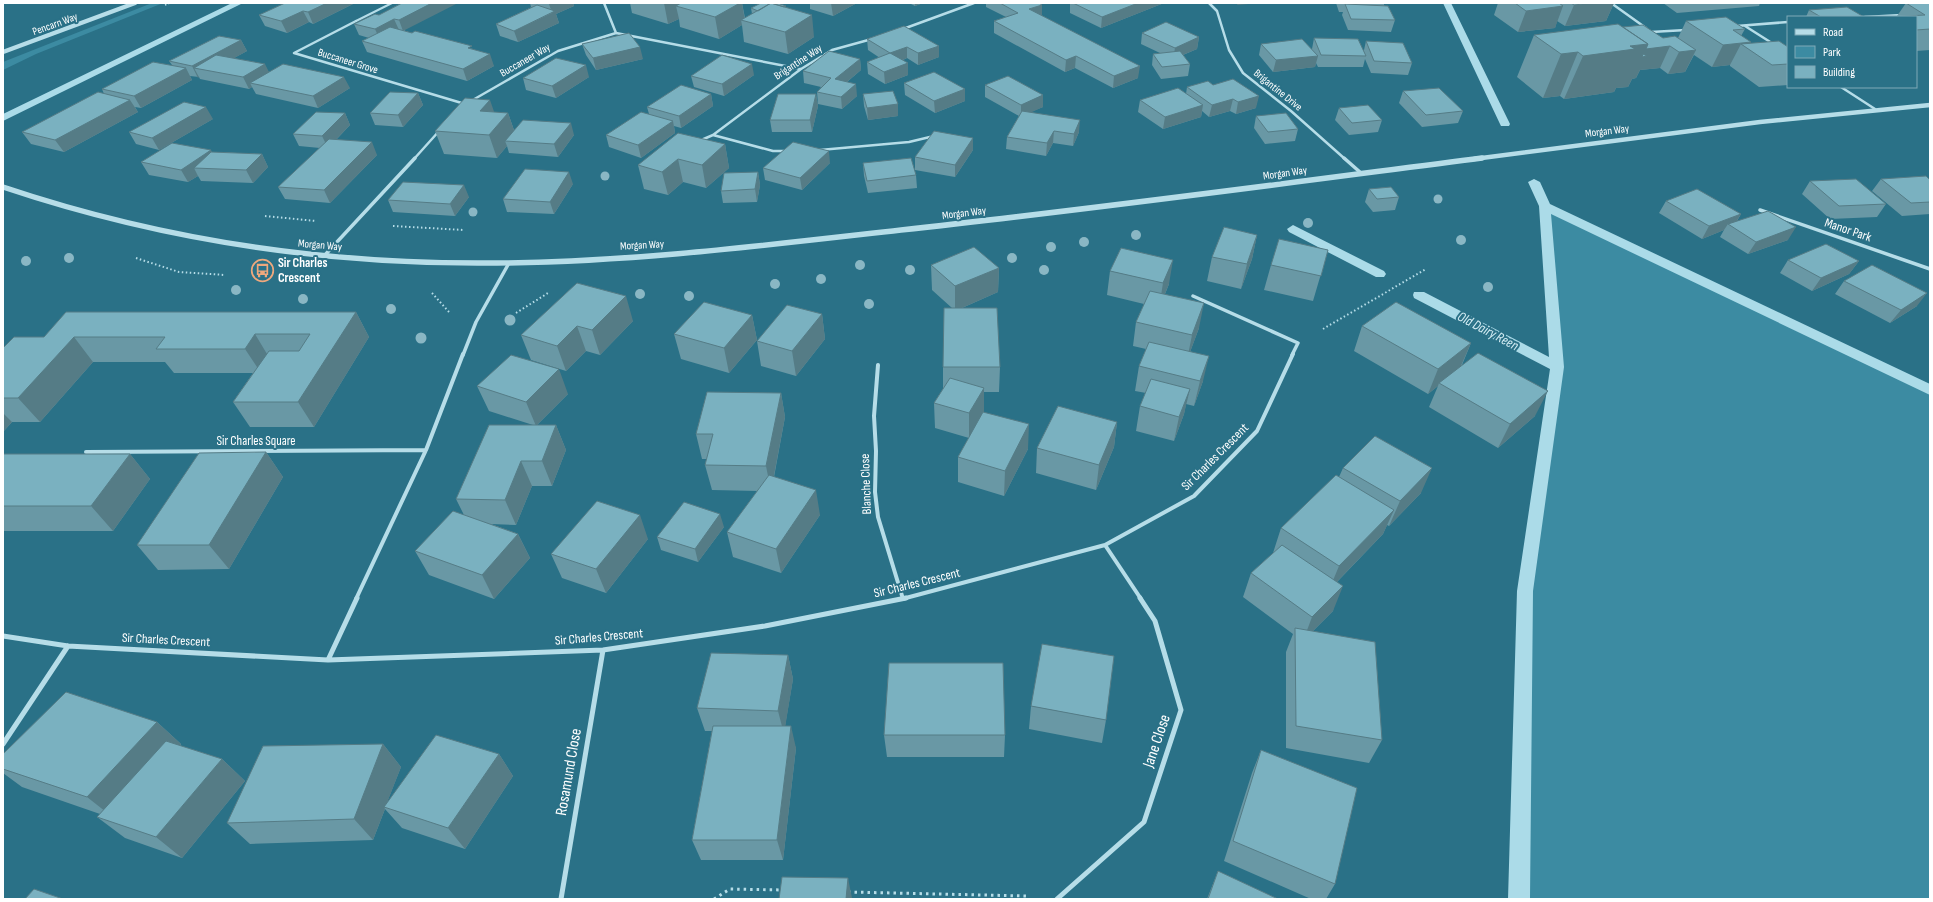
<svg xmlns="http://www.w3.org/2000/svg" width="1933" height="902" font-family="'Sofia Sans Condensed',sans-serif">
<rect width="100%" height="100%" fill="#2a7187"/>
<path fill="#3c8ba2" d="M152 3H163L36 54 3 70V62Z
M1545 206 1930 390V899H1519L1525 591 1557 367Z"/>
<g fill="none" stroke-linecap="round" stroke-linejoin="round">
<path fill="#abdbe8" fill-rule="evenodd" d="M232 3H243L3 121V114Z
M1443 3H1451L1510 124 1509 126H1501L1500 124Z
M1534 179 1540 182 1550 204 1930 384V395L1551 214 1564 367 1533 591 1530 899H1508L1517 591 1550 369 1414 298 1413 295 1414 292H1424L1549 357 1539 206 1528 182Z
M1293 225 1384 271 1386 274 1384 277H1376L1289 232 1287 229Z"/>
<path stroke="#b6dde8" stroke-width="1.5" stroke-dasharray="1.5 2" stroke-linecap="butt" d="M165 5 170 3"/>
<path stroke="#b6dde8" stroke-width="2" stroke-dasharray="1.5 2.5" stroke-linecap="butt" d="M265 216 316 221
M393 226 464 230
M136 258 179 272 225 275
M432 293 449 312
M516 313 548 293
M1323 329 1426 269"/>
<path stroke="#b6dde8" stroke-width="3" stroke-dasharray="2.5 4" stroke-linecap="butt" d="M848 892 1027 896
M714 899 730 889 783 890"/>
<path stroke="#b6dde8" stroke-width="2" d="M356 21 392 3"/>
<path stroke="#b6dde8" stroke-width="2.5" d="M604 3 616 33
M1209 3 1217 11 1229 50 1243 73 1291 111 1345 159
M1611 3 1646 28
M1865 17 1902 15
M356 21 294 53 465 104
M1737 26 1788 22
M1745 26 1775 45
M903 29 974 3
M1651 32 1686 30
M1841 87 1875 109
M471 101 558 51 616 33 801 69
M699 141 713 135
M820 150 909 142 934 136
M787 151H773L713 135 801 69 832 50 872 39
M414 159 440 130"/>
<path stroke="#b6dde8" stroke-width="3.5" d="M1344 158 1361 173
M1760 210 1930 269
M324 256 415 158
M1193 296 1298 343 1292 355
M463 355 476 322 509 263"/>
<path stroke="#b6dde8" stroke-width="4" d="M878 365 874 416 876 451 875 492 878 517 903 599
M86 452 426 450
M1105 545 1141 599
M356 599 426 450 463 354
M902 599 1105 545 1194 496 1257 431 1293 354"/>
<path stroke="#b6dde8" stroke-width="5" d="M3 636 68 646 328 660 603 650 765 626 906 598
M328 660 357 598
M3 744 68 646
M561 899 603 650
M1057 899 1144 822 1181 710 1155 621 1140 598"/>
<path stroke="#b6dde8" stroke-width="4.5" d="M3 52 135 3
M1474 159 1760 122 1930 105"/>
<path stroke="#b6dde8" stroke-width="5.5" d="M3 187C164 241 328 265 497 263 632 262 767 245 901 230 1095 209 1288 183 1482 158"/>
</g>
<g fill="#8ab7c4">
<circle cx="605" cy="176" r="4.5"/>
<circle cx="1438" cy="199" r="4.5"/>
<circle cx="473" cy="212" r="4.5"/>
<circle cx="1308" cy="223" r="5"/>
<circle cx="1136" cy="235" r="5"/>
<circle cx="1461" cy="240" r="5"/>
<circle cx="1084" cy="242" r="5"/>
<circle cx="1051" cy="247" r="5"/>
<circle cx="69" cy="258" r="5"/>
<circle cx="1012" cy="258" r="5"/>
<circle cx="26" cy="261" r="5"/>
<circle cx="860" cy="265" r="5"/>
<circle cx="910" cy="270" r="5"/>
<circle cx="1044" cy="270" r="5"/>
<circle cx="821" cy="279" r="5"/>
<circle cx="775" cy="284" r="5"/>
<circle cx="1488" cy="287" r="5"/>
<circle cx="236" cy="290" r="5"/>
<circle cx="640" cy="294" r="5"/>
<circle cx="689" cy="296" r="5"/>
<circle cx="303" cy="299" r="5"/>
<circle cx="869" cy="304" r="5"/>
<circle cx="391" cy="309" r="5"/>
<circle cx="510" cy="320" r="5.5"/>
<circle cx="421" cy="338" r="5.5"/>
</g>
<path fill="#6998a5" d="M355 3 313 24 309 22 287 33 265 26 259 15Z
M402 3 405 31 473 49 494 66 467 81 367 52 362 41 369 38 359 35 354 24 379 15Z
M530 3H573L574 6 556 14 559 23 518 42 500 36 496 24 532 7H531Z
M630 3H742L745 18 752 14 751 8H787L814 37 788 54 744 42 742 25 719 39 680 27 679 19 668 24 632 13Z
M810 3H857L833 16 810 9Z
M909 3H923L915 6Z
M986 3H1039L1042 16 1138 78 1113 88 1075 68 1065 72 994 33V21L1006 17 986 7Z
M1070 3H1164L1101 28 1070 13Z
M1336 3H1384V5L1395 20 1391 32 1348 30 1342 15 1343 12H1339Z
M1498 3H1614L1606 21 1565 26 1557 21 1555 28 1518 32 1494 15Z
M1663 3H1760L1759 6 1677 13Z
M1787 3H1805L1789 4Z
M1906 3H1930V50L1916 51V17H1886L1897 16Z
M1809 10 1864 17H1806Z
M1686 21 1745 29 1741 36 1751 42 1750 43 1788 47V85L1759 87 1730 66V65L1712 67 1694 55 1685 72 1668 74 1660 68 1640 70 1636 78 1632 79 1628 87 1616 88 1614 92 1564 99 1560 96 1543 98 1517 77 1534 35 1623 27 1663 38H1678Z
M1142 33 1199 37 1197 49 1183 55 1190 64 1188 76 1161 79 1152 65 1153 54 1160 53 1141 44Z
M1314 38 1364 50 1366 41 1412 63 1408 75 1371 73 1365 59 1363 67H1318L1316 63 1315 67 1273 72 1259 55 1261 44 1312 49Z
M867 39 939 46V57L918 65 907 58 903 60 908 75 885 84 868 74 867 62 880 58 868 50Z
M241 40 247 51 234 58 269 72 350 88 318 108 256 94 252 87 249 89 200 79 199 77 190 76 192 80 141 108 135 107 138 112 64 152 31 144 22 132 104 94 102 89 172 65 169 61Z
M582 44 643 59 596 70 586 55Z
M860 59 861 70 847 82 857 96 842 109 818 104 817 92 821 87 804 83 803 71Z
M754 75 724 96 694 87 691 76Z
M589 77 556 98 526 90 523 78Z
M904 83 965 89V101L935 113 905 95Z
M985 85 1043 107 1030 112 1079 132 1073 146 1053 143 1046 156 1006 149 1007 137 1019 116 985 97Z
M1213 85 1256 108 1236 114 1230 111 1209 117 1202 111 1201 117 1163 129 1138 112 1140 100 1186 94 1187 87Z
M1403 91 1463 111 1458 123 1422 127 1399 103Z
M418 93 423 105 403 127 375 125 370 113Z
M711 94 713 106 681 128 674 126 675 133 641 158 609 147 606 135 649 114 647 107Z
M816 94 818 106 812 132H772L770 120Z
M863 94 898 104V116L868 120 864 106Z
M1339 108 1382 120 1378 132 1349 135 1335 120Z
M494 112 508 113 514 130 574 135 558 157 509 153 507 146 497 158 444 154 435 131Z
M345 113 350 125 336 140 377 155 330 203 285 199 278 187 320 148 299 146 293 134Z
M1256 116 1298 129 1295 141 1265 144 1254 128Z
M213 119 159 150 136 144 129 132Z
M973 138V150L955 177 915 170V157Z
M725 144 729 168 706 188 683 182 668 195 644 189 638 165Z
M213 152 262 154 268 167 253 183 201 181 198 176 188 182 149 175 141 162Z
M830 163 802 190 765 180 763 168Z
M863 163 916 175 917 188 868 193 864 176Z
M758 172 760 185 757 202 723 203 721 191Z
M1881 179 1930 180V214L1902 216 1872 191Z
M1810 181 1886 204 1877 217 1830 219 1802 194Z
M573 184 554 214 507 212 503 199Z
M1369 189 1399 197 1395 210 1373 212 1365 202Z
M469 197 455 216 393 212 388 200Z
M1666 201 1741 214 1737 221 1788 240 1748 254 1720 237 1724 230 1702 239 1659 213Z
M1257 235 1252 259 1241 289 1207 281 1212 257Z
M1328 250 1313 301 1264 290 1271 265Z
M1788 260 1859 261 1849 274 1812 291 1780 273Z
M931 265 999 268 998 292 962 308 1000 367 999 392H984V412L1028 449 1004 496 958 482V457L969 438 935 428 934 403 943 389V367L952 308 932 290Z
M1110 271 1169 284 1165 294 1199 328 1190 352 1203 381 1194 406 1186 404 1184 414 1174 441 1136 431 1140 406 1146 393 1135 391 1139 366 1146 349 1133 346 1136 322 1144 304 1107 295Z
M1844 281 1917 306 1890 323 1835 294Z
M577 283 633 321 600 355 586 351 566 371 531 360 521 335Z
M356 312 369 337 314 427H250L233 402 253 373H174L165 362H93L40 422H12L3 432V348L44 337Z
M822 314 825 339 796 376 761 366 757 341Z
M752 315 757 340 729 373 681 359 674 334Z
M1362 326 1471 343 1462 365 1535 416 1498 448 1429 407 1438 386 1428 394 1354 351Z
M477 386 568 394 537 425H556L566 450 552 486H532L516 525 491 524 518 534 530 558 494 599 429 575 415 551 464 515 456 499 533 425 489 411Z
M781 393 785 417 774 477 820 515 781 573 733 557 727 532 758 491 712 490 705 465 707 459H702L696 434Z
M1117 422 1114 447 1096 490 1036 473 1037 448Z
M266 452 283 477 229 569 158 570 137 545Z
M3 454H130L150 479 113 531H3Z
M1343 468 1421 493 1389 526 1387 525 1383 534 1337 582 1333 611 1313 631 1382 740 1369 763 1286 748V652L1293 634 1243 597 1251 573 1273 553 1281 528 1339 477Z
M724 527 698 562 661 550 657 537Z
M648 539 606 593 562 578 551 554Z
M788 655 793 679 785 726 796 748 783 860H701L692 840 712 731H705L697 708Z
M1031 706 1106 720 1102 743 1029 729Z
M157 722 181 744 180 746 222 759 245 781 182 858 125 838 97 817 100 814 22 787 3 773V754Z
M884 735H1005L1004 757H887Z
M383 744 401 767 387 802 499 754 513 776 465 849 402 828 385 809 373 840 250 844 227 823Z
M1261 750 1335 884 1326 899H1311L1224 861 1252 773Z
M1218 871 1278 899H1207Z"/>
<path fill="#557c86" d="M327 3H355L313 24 308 12Z
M432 3H458L403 31 399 20Z
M552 3H573L574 6 556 14 559 23 518 42 514 31 552 13 549 4Z
M664 3H696L676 6 679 19 668 24Z
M740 3H742L745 21 741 20 742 25 719 39 715 17Z
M831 3H857L833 16Z
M915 3H923L915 6Z
M1138 3H1164L1101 28 1102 17Z
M1238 3H1261L1237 5Z
M1591 3H1614L1606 21 1565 26 1574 5Z
M1042 5V16L1029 9Z
M1563 6 1555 28 1518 32 1526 11Z
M303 11 309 22 287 33 281 21Z
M812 15 814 37 788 54 785 32Z
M394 19 399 30 380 40 375 29Z
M1199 37 1197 49 1173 59 1175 48Z
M241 40 247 51 211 71 194 68 199 77 198 78 192 66Z
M1751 42 1747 48 1741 44 1730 65 1712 67 1723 45Z
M1648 44 1670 46 1660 68 1640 70 1636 78 1632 79 1628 87 1616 88 1614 92 1564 99 1583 56 1630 46Z
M939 46V57L918 65V53Z
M640 47 643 59 596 70 593 58Z
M907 47V58L891 65 890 53Z
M1696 50 1685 72 1668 74 1679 52Z
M1578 52 1560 96 1543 98 1561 54Z
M490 54 494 66 467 81 463 69Z
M1076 56 1075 68 1065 72 1066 60Z
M1318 56 1315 67 1273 72 1276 60Z
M860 59 861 70 836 91 835 79Z
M908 63V75L885 84 884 72Z
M265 64 271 76 250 83 252 87 249 89 243 77Z
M752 64 754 75 724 96 722 84Z
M586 65 589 77 556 98 552 86Z
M1140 66 1138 78 1113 88 1114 76Z
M186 68 192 80 141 108 134 96Z
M344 77 350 88 318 108 313 96Z
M856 84 857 96 842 109 841 97Z
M965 89V101L935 113 934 101Z
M418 93 423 105 403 127 398 115Z
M711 94 713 106 681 128 679 116Z
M816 94 818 106 812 132 810 120Z
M1043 95V107L1021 117V105Z
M1259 96 1256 108 1236 114 1238 102Z
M1233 99 1230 111 1209 117 1212 105Z
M130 100 138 112 64 152 55 140Z
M490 100 498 123 480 111Z
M898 104V116L868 120 867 108Z
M1203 105 1201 117 1163 129 1165 117Z
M206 107 213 119 159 150 152 138Z
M345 113 350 125 328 148 322 136Z
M508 113 516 136 505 141 507 146 497 158 489 135Z
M1080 120 1079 132 1073 146 1074 134Z
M673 121 675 133 641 158 638 145Z
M571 123 574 135 558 157 554 144Z
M1054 131 1053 143 1046 156 1047 143Z
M973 138V150L955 177V165Z
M372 142 377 155 330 203 324 190Z
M725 144 729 168 706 188 702 165Z
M211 150 218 162 194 168 198 176 188 182 181 170Z
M829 151 830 163 802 190 800 178Z
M262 154 268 167 253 183 246 170Z
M678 159 683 182 668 195 662 172Z
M569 172 573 184 554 214 550 202Z
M758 172 760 185 757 202 755 189Z
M464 185 469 197 455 216 450 204Z
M1741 214 1733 227 1728 224 1724 230 1702 239 1709 226Z
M1796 227 1788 240 1748 254 1756 242Z
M1257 235 1252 259 1241 289 1247 264Z
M1173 260 1169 284 1159 308 1163 283Z
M1859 261 1849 274 1812 291 1821 278Z
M999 268 998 292 955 311V286Z
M1927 293 1917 306 1890 323 1901 310Z
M626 296 633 321 600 355 592 330Z
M1204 303 1199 328 1187 360 1192 335Z
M356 312 369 337 314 427 298 402Z
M822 314 825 339 796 376 792 351Z
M752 315 757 340 729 373 724 348Z
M577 326 586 351 566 371 557 346Z
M255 334 270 359 261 373 245 349Z
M74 337 93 362 40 422 18 398Z
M1471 343 1460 368 1439 383 1438 386 1428 394 1438 369Z
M1209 356 1203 381 1194 406 1200 381Z
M559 369 568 394 536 426 526 402Z
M984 388V412L969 438V413Z
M1190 389 1184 414 1174 441 1179 417Z
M1548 391 1535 416 1498 448 1510 424Z
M781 393 785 417 771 491 766 466Z
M3 413 12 422 3 432Z
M1117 422 1114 447 1096 490 1099 465Z
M1029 424 1028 449 1004 496 1005 471Z
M556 425 566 450 552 486 542 461Z
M266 452 283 477 229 569 209 545Z
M130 454 150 479 113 531 91 506Z
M521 461 532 486 516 525 505 500Z
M1432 468 1421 493 1389 526 1400 501Z
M816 490 820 515 781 573 776 549Z
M1394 510 1383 534 1329 590 1339 566Z
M720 514 724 527 698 562 695 549Z
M640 515 648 539 606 593 596 569Z
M518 534 530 558 494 599 482 575Z
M1343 586 1333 611 1303 641 1312 617Z
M788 655 793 679 784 734 778 711Z
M157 722 181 744 115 819 87 797Z
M791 726 796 748 783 860 777 840Z
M383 744 401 767 385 808 384 807 385 809 373 840 354 819Z
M499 754 513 776 465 849 448 828Z
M222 759 245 781 182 858 156 837Z
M848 878 852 898V899H846Z"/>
<path fill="#7ab1c0" stroke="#557c86" d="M285 3H327L308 12 303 11 281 21 259 15Z
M402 3H432L399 20 394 19 375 29 354 24 375 14 379 15Z
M681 3H740L715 17 676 6Z
M761 3H777L786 6 784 7 771 3 758 11 751 8Z
M771 3 812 15 785 32 741 20Z
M1000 3H1039L1042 5 1029 9 1140 66 1114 76 1076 56 1066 60 994 21 1018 13Z
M1073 3H1138L1102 17Z
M1515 3H1559L1563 6 1526 11Z
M1571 3H1591L1574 5Z
M1906 3H1930V29L1916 30V17H1887L1925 15Z
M1345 4 1388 6 1395 20 1351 19Z
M537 5 555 11 514 31 496 24Z
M1847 7 1864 17H1821L1809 10Z
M1726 17 1745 29 1733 30 1751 42 1723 45 1686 21Z
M1166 22 1199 37 1175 48 1142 33Z
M1618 24 1648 44 1630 46 1635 49 1583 56 1578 52 1561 54 1534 35Z
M1643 25 1663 38 1675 36 1696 50 1679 52 1670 46 1646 49 1648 44 1623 27Z
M904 26 939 46 918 53 907 47 890 53 867 39Z
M390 27 412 33 415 31 472 46 468 48 490 54 463 69 362 41Z
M629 33 640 47 593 58 582 44Z
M219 36 241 40 192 66 169 61Z
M1314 38 1358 39 1366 56 1321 55Z
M1302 39 1318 56 1276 60 1261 44Z
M1366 41 1403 43 1412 63 1374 61Z
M1779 41 1788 47V64L1772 65 1741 44Z
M829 51 860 59 835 79 856 84 841 97 817 92 831 78 803 71Z
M1180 51 1190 64 1162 67 1153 54Z
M890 53 908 63 884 72 867 62Z
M1643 54 1647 56 1642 57Z
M216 55 265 64 243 77 194 68Z
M722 55 752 64 722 84 691 76Z
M556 58 586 65 552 86 523 78Z
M153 62 186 68 134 96 102 89Z
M283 64 344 77 313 96 250 83Z
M934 72 965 89 934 101 904 83Z
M1008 76 1043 95 1021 105 985 85Z
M1233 79 1259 96 1238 102 1233 99 1212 105 1187 87 1208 81 1213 85Z
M681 85 711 94 679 116 647 107Z
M1178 88 1203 105 1165 117 1140 100Z
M1439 88 1463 111 1426 115 1403 91Z
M893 91 898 104 867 108 863 94Z
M98 92 130 100 55 140 22 132Z
M390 92 418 93 398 115 370 113Z
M778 94H816L810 120H770Z
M465 98 490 100 480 111 508 113 489 135 435 131Z
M184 102 206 107 152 138 129 132Z
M1368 105 1382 120 1352 123 1339 108Z
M1022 111 1080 120 1074 134 1054 131 1047 143 1007 137Z
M316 112 345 113 322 136 293 134Z
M641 112 673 121 638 145 606 135Z
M1286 113 1298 129 1268 132 1256 116Z
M523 120 571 123 554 144 505 141Z
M934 131 973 138 955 165 915 157Z
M678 133 725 144 702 165 678 159 662 172 638 165Z
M329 139 372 142 324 190 278 187Z
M793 142 829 151 800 178 763 168Z
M172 143 211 150 181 170 141 162Z
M211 152 262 154 246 170 194 168Z
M911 158 916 175 867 181 863 163Z
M525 169 569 172 550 202 503 199Z
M758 172 755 189 721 191 724 173Z
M1926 176 1930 180V202L1911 203 1881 179Z
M1856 179 1886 204 1839 206 1810 181Z
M403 182 464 185 450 204 388 200Z
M1391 187 1399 197 1377 199 1369 189Z
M1697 189 1741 214 1709 226 1666 201Z
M1768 211 1796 227 1756 242 1728 224Z
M1224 227 1257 235 1247 264 1212 257Z
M1279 239 1328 250 1321 276 1271 265Z
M1826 244 1859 261 1821 278 1788 260Z
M974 247 999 268 955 286 931 265Z
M1121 248 1173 260 1163 283 1110 271Z
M1872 265 1927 293 1901 310 1844 281Z
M577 283 626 296 592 330 577 326 557 346 521 335Z
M1150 291 1204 303 1192 335 1136 322Z
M704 302 752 315 724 348 674 334Z
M1396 302 1471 343 1438 369 1362 326Z
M787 305 822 314 792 351 757 341Z
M944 308H997L1000 367H943Z
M66 312H356L298 402H233L269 351H299L310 334H255L245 349H156L165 337H74L18 398H3V348L14 337H44Z
M1149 342 1209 356 1200 381 1139 366Z
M1478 353 1548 391 1510 424 1439 383Z
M511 355 559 369 526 402 477 386Z
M950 378 984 388 969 413 934 403Z
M1151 379 1190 389 1179 417 1140 406Z
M707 392 781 393 766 466 705 465 713 434H696Z
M1058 406 1117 422 1099 465 1037 448Z
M983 412 1029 424 1005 471 958 457Z
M489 425H556L542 461H521L505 500 456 499Z
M1375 436 1432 468 1400 501 1343 468Z
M266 452 209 545H137L199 453Z
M3 454H130L91 506H3Z
M769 475 816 490 776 549 727 532Z
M1336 475 1394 510 1339 566 1281 528Z
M597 501 640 515 596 569 551 554Z
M684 502 720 514 695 549 657 537Z
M453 511 518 534 482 575 415 551Z
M1282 545 1343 586 1312 617 1251 573Z
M1295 628 1375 642 1382 740 1296 726Z
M1042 644 1114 656 1106 720 1031 706Z
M711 653 788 655 778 711 697 708Z
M889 663H1003L1005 735H884Z
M66 692 157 722 87 797 3 769V754Z
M713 726H791L777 840H692Z
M436 735 499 754 448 828 384 807Z
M166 741 222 759 156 837 97 817Z
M383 744 354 819 227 823 263 746Z
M1261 750 1357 788 1335 884 1233 841Z
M1218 871 1278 899H1208Z
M782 877 848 878 846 899H779Z
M34 889 63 899H25Z"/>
<defs>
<symbol id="bus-ring" viewBox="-11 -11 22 22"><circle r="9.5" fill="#2a7187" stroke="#eea87d" stroke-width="1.5"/><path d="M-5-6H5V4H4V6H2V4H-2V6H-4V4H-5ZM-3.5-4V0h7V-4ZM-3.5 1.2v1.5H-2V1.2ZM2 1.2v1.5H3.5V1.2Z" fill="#eea87d"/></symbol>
</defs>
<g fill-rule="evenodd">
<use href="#bus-ring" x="250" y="258" width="25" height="25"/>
</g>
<g text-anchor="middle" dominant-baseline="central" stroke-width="4" stroke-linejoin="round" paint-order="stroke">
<g font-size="11" fill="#fff" stroke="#2a7187">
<text transform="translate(55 24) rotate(-20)">Pencarn Way</text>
<text transform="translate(525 60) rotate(-30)">Buccaneer Way</text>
<text transform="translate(348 61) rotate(17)">Buccaneer Grove</text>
<text transform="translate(798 62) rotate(-33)">Brigantine Way</text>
<text transform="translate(1278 90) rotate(39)">Brigantine Drive</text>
<text transform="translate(1607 131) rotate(-7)">Morgan Way</text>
<text transform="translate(1285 173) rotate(-8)">Morgan Way</text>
<text transform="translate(964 213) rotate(-7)">Morgan Way</text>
<text transform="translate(320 245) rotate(5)">Morgan Way</text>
<text transform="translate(642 245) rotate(-3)">Morgan Way</text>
</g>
<g font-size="13" fill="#fff" stroke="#2a7187">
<text transform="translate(1848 230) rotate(19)">Manor Park</text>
<text x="256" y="441">Sir Charles Square</text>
<text transform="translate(1215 457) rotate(-45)">Sir Charles Crescent</text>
<text transform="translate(866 484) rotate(-92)">Blanche Close</text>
<text transform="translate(917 583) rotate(-14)">Sir Charles Crescent</text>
<text transform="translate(599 637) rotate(-5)">Sir Charles Crescent</text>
<text transform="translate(166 640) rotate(3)">Sir Charles Crescent</text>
</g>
<g font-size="13" font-weight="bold" fill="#fff" stroke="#2a7187" text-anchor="start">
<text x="278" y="263">Sir Charles<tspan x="278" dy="15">Crescent</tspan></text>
</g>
<g font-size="14" font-style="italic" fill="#d4edf4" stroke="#2a7187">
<text transform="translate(1488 331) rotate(28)">Old Dairy Reen</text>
</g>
<g font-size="16" fill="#fff" stroke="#2a7187">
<text transform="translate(1157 741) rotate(-71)">Jane Close</text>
<text transform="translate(569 772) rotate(-80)">Rosamund Close</text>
</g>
</g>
<rect width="1933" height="902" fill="none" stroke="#ffffff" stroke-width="8"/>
<rect x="1787" y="16" width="130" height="72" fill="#2a7187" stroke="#7faab7"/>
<rect x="1795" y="29" width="20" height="6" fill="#b6dde8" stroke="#7faab7"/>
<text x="1823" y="36" font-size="12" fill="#ffffff">Road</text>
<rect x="1795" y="46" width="20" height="12" fill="#3c8ba2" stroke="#7faab7"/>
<text x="1823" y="56" font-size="12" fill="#ffffff">Park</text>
<rect x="1795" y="66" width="20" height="12" fill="#7ab1c0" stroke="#7faab7"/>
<text x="1823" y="76" font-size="12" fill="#ffffff">Building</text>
</svg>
